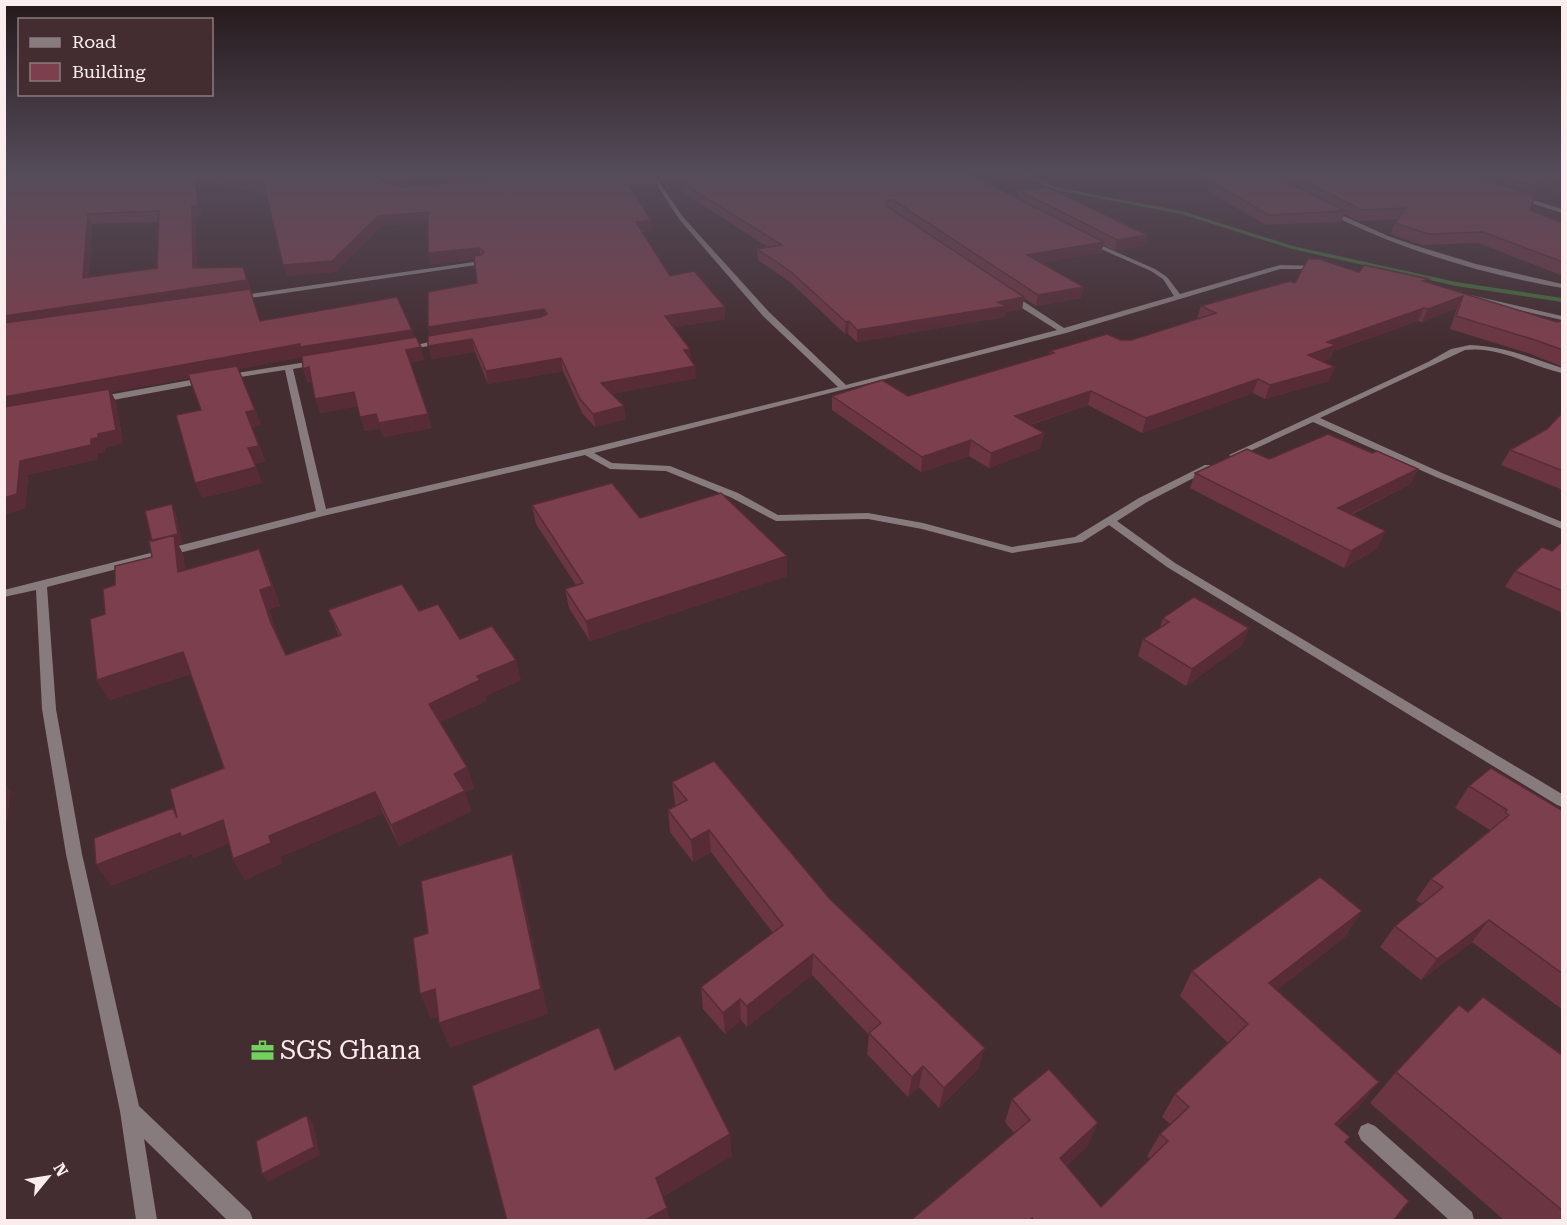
<svg xmlns="http://www.w3.org/2000/svg" width="1567" height="1225" font-family="'Roboto Serif',serif">
<rect width="100%" height="100%" fill="#432d31"/>
<g fill="none" stroke-linecap="round" stroke-linejoin="round">
<path fill="#436b3b" fill-rule="evenodd" d="M1022 173H1027L1054 187 1182 211 1293 246 1456 282 1562 298V302L1456 286 1292 249 1181 214 1051 189Z"/>
<path fill="#877b7d" fill-rule="evenodd" d="M1368 1123 1375 1126 1472 1212 1474 1220H1449L1361 1140 1358 1133 1361 1126Z"/>
<path fill="#877b7d" fill-rule="evenodd" d="M649 173H653L683 217 769 312 846 385 1057 330 1006 298V294H1012L1064 328 1174 296 1163 279 1151 271 1087 243V241H1091L1155 269 1167 277 1180 294 1280 265 1323 266 1324 267 1321 269H1280L1066 333 594 453 612 463 670 466 738 493 778 515 868 513 923 523 1012 547 1075 537 1139 498 1205 465H1211V469L1147 502 1117 521 1175 563 1562 794V807L1557 805 1167 567 1109 525 1082 542 1012 553 922 529 868 519 776 521 730 497 666 471 610 469 585 455 323 516 47 587 56 709 82 854 139 1106 250 1212 253 1220H227L144 1139 157 1220H136L120 1111 66 854 42 709 36 590 4 597V590L316 511 285 370 221 380V376L224 375 320 360V364L293 369 326 509 586 449 838 387 763 316 679 219Z
M1517 195 1562 209V213L1515 198Z
M1330 210 1388 236 1417 246 1476 264 1562 284V288C1482 274 1401 250 1328 213Z
M481 261 484 263 483 264 236 300 232 298 236 296Z
M1453 291 1562 316V320L1453 295Z
M444 339 448 341 447 343 405 350 401 348Z
M1470 345C1503 346 1532 358 1562 368V373C1530 366 1500 346 1465 350L1320 418 1442 473 1562 522V529L1436 477 1313 422 1237 457 1234 458 1229 455 1428 362 1451 349Z
M207 377 211 380 210 382 97 403 93 400 97 397Z"/>
</g>
<path fill="#6b3642" fill-rule="evenodd" d="M4 173H372L381 180 388 182 377 173H651L659 193 636 195 652 231 642 232 670 276 725 307V319L673 327 690 359 696 378 612 394 626 419 595 427 582 413 563 371 488 384 475 352 431 359 430 335 428 327 477 283 474 259 431 264 428 222 381 226 335 272 287 276 283 265 267 194 199 181 202 215 195 216 197 268 247 278 260 321 414 337 424 360 410 363 432 428 383 437 380 428 365 431 358 406 320 413 312 381 308 382 303 369 302 357 238 369 261 425 252 427 265 461 254 464 262 483 202 498 201 410 189 378 111 392 116 402 123 443 105 448V452L98 453V459L28 475 25 508 4 515ZM159 222 157 268 89 277 92 224Z
M655 173H962L1017 198 1018 190 1147 235 1145 246 1115 251 1103 245 1101 253 1042 263 1081 298 1036 306 1024 298 1022 309 1005 312 1004 317 857 342 848 334H845L790 282 758 260 757 249 768 247 681 191 669 192Z
M1206 173H1563V194L1538 186 1530 210 1563 223V276L1478 243 1423 245 1390 234 1395 223 1397 219 1359 221 1344 214 1341 222 1266 225 1208 191ZM1506 181 1505 185 1497 183Z
M1359 272 1427 282 1557 322 1563 321V367L1528 353 1450 329 1457 308 1422 322 1418 321 1333 351 1330 359 1323 361 1329 381 1265 399 1253 393 1142 433 1088 405 1030 425 1041 448 989 468 969 456 921 472 832 410V396H908L1049 355 1050 351 1121 340H1131L1197 319 1201 306 1295 283Z
M1563 412V490L1501 465 1510 450 1547 429Z
M1372 453 1418 469 1410 484 1351 515 1378 548 1344 568 1190 488 1195 473 1269 459Z
M532 505 640 518 787 556V576L590 641 569 608 565 589 576 585 536 524Z
M175 512 182 543 178 544 183 554 185 570 259 549 267 568 280 606 269 609 278 638 286 655 339 636 328 610 419 611 521 680 485 696 486 701 440 722 467 767 474 788 465 792 471 811 399 846 383 813 280 857 282 863 245 880 233 859 229 843 194 858 191 854 111 886 175 812 224 768 191 674 110 700 97 680 105 614 115 585 152 557V541Z
M1563 541V613L1505 587 1515 571 1552 551Z
M1163 618 1249 628 1242 645 1186 686 1138 656 1143 639 1160 628Z
M672 782 830 899 979 1068 939 1108 919 1087 908 1097 867 1054 869 1035 812 975 747 1027 741 1020 725 1034 703 1009 701 987 773 933 711 852 693 862 670 832 668 810 676 806 675 804Z
M1469 786 1563 811V1010L1472 942 1421 980 1380 947 1395 926 1422 904 1416 900 1431 879 1490 830 1455 808Z
M1346 936 1277 990 1360 1106 1338 1126 1345 1142 1393 1221H910L1014 1133 1005 1122 1012 1099 1088 1146 1066 1166 1101 1207 1150 1159 1147 1156 1160 1134 1170 1124 1162 1117 1175 1094 1228 1043 1180 996 1192 971Z
M1468 1012 1563 1056V1221H1505L1370 1103 1396 1072Z"/>
<path fill="#572c36" d="M4 173H62L4 177Z
M196 173 199 181 202 215 195 216 197 279 193 268 192 206Z
M457 173H545L406 188 404 178Z
M1500 173H1563L1542 175 1508 178 1506 181 1487 184 1492 174Z
M681 182V191L669 192V183Z
M658 184 659 193 631 196 630 186Z
M428 212 430 222 381 226 335 272 287 276 283 265 378 216Z
M88 214 92 224 88 290 83 278Z
M651 220 652 231 637 232 636 222Z
M1147 235 1145 246 1115 251 1117 240Z
M1104 242 1101 253 1026 266 1027 255Z
M479 248 481 259 431 264 428 253Z
M243 267 251 291 4 329V316Z
M1084 287 1081 298 1036 306 1038 295Z
M1463 296 1457 308 1422 322 1428 309Z
M1024 297 1022 309 1005 312 1004 317 857 342V330Z
M725 307V319L666 328 665 316Z
M1424 308 1418 321 1333 351 1330 359 1303 369 1308 355 1327 342Z
M544 309 546 321 431 339 428 327Z
M849 321 848 334H845L846 322Z
M412 330 416 342 304 357 111 392 116 402 123 443 105 448V452L98 453V459L28 475 25 508 4 515V397L300 344Z
M472 339 475 352 431 359 428 346Z
M421 347 424 360 409 363 406 350Z
M690 349 691 362 684 350Z
M561 358 563 371 488 384 486 371Z
M695 366 696 378 603 396 601 383Z
M309 367 313 381 308 382 303 369Z
M1335 367 1329 381 1265 399 1270 385Z
M1258 379 1253 393 1142 433 1146 418Z
M1091 391 1088 405 1012 430 1015 416Z
M354 392 358 406 320 413 315 399Z
M624 406 626 419 595 427 593 414Z
M255 410 261 425 251 427 246 412Z
M376 414H428L432 428 383 437 380 428 365 431 360 417Z
M1044 433 1041 448 989 468 991 453Z
M971 440 969 456 921 472 922 457Z
M259 446 265 461 254 464 262 483 202 498 195 483 248 448Z
M1418 469 1410 484 1331 524 1338 508Z
M172 504 175 512 182 543 178 544 183 554 188 592 178 572 174 535Z
M1386 531 1378 548 1344 568 1351 551Z
M259 549 267 568 280 606 269 609 280 643 271 623 260 590Z
M787 556V576L590 641 586 621Z
M1249 628 1242 645 1186 686 1192 669Z
M183 652 194 673 110 700 97 680Z
M516 660 521 680 485 696 486 701 436 724 429 704 477 676Z
M467 767 474 788 465 792 471 811 399 846 391 825 454 774Z
M4 783 11 791 4 843Z
M375 792 383 813 280 857 282 863 245 880 233 859 269 836Z
M173 808 186 829 223 820 235 841 194 858 191 854 111 886 96 865 177 818Z
M709 830 711 852 693 862 691 840Z
M512 854 520 880 548 1014 450 1048 439 1023Z
M1362 911 1346 936 1254 1008 1269 983Z
M1489 920 1472 942 1421 980 1437 959Z
M813 954 812 975 747 1027V1006Z
M435 989 446 1014 431 1019 420 994Z
M740 999 741 1020 725 1034 723 1013Z
M985 1048 979 1068 939 1108 944 1088Z
M923 1066 919 1087 908 1097 912 1077Z
M1379 1082 1360 1106 1317 1146 1335 1124Z
M307 1115 313 1123 320 1155 268 1182 262 1174Z
M1098 1123 1088 1146 1050 1181 1060 1158Z
M730 1134 732 1156 660 1199 656 1178Z
M667 1208 670 1221H644Z"/>
<path fill="#7c3f4d" stroke="#572c36" stroke-width="1.5" fill-rule="evenodd" d="M28 173H195L198 205 192 206 193 268 243 267 247 280 4 316V175ZM159 211 157 268 83 278 88 214Z
M201 173H372L381 180 404 187 536 173H651L658 184 630 186 651 220 636 222 670 276 694 271 725 307 665 316 690 349 684 350 695 366 601 383 624 406 593 414 580 399 561 358 486 371 472 339 428 346V336L541 317 547 314 544 309 428 327V292L477 283 474 256 481 255 484 252 479 248 428 253V212L378 216 332 261 283 265 264 185Z
M386 173H457L404 178 388 175Z
M661 173H962L987 183 1104 242 1027 255 1084 287 1038 295 893 200H888L886 206 1024 297 998 302 1006 306 857 330 849 321 846 322 790 271 757 249 782 245 681 182 669 183Z
M1209 173H1270L1345 211 1269 215 1210 181Z
M1288 173H1465L1535 195 1530 210 1563 223V262L1483 232 1428 234 1395 223 1405 208 1362 210Z
M1563 173V182L1542 175 1538 187 1508 178Z
M1047 187 1147 235 1117 240 1018 190Z
M1308 259H1319L1359 272 1364 265 1429 279 1423 281 1557 322 1561 321H1563V350L1535 340 1456 316 1463 296 1428 309 1424 308 1327 342 1336 345 1308 355 1335 367 1270 385 1258 379 1146 418 1091 391 1015 416 1044 433 991 453 971 440 922 457 832 396 882 380 908 396 1054 353 1050 351 1107 334 1121 340H1131L1216 313 1201 306 1290 281 1295 283Z
M250 289 260 321 397 297 412 330 300 347V344L4 397V323Z
M416 337 421 347 406 350 428 414 379 423 376 414 360 417 354 392 315 399 309 367 303 369 302 356Z
M237 366 255 410 246 412 259 446 248 448 256 467 195 483 176 415 201 410 188 374Z
M109 389 116 430 98 434V438L91 439V445L20 461 17 494 4 498V407Z
M1563 412V471L1510 450 1547 429Z
M1328 434 1372 453 1377 451 1418 469 1338 508 1386 531 1351 551 1195 473 1247 449 1269 459Z
M612 483 640 518 721 493 787 556 586 621 565 589 583 583 532 505Z
M172 504 178 534 152 541 145 511Z
M174 535 178 572 259 549 272 586 260 590 271 623 286 655 341 635 328 610 402 584 419 611 438 604 460 639 492 626 516 660 477 676 480 680 429 704 467 767 454 774 465 791 391 825 375 792 269 836 271 843 233 859 223 820 181 837 180 833 96 865 94 838 173 808 177 818 170 789 224 768 183 652 97 680 90 619 105 614 103 589 115 585V566L152 557 149 541Z
M1563 541V591L1515 571 1542 547 1552 551Z
M1194 597 1249 628 1192 669 1143 639 1169 622 1163 618Z
M714 761 830 899 985 1048 944 1088 923 1066 912 1077 869 1033 881 1023 813 954 747 1006 740 999 723 1013 701 987 783 925 709 830 691 840 668 810 687 800 672 782Z
M1491 768 1563 811V974L1489 920 1437 959 1395 926 1443 887 1431 879 1509 815 1505 812 1507 810 1469 786Z
M512 854 541 989 439 1023 435 989 420 994 413 938 428 933 421 881Z
M1320 877 1362 911 1269 983 1379 1082 1335 1124 1350 1137 1345 1142 1409 1201 1393 1221H1034L1032 1218 1029 1221H910L1030 1120 1012 1099 1049 1069 1098 1123 1060 1158 1101 1207 1168 1141 1160 1134 1189 1107 1175 1094 1248 1024 1192 971Z
M1483 997 1563 1056V1211L1396 1072 1459 1005 1468 1012Z
M599 1027 615 1070 680 1035 730 1134 656 1178 667 1208 644 1221H507L472 1086Z
M307 1115 314 1147 262 1174 256 1141Z"/>
<linearGradient id="sky" x2="0" y2="1"><stop stop-color="#25191b"/><stop offset="0.5" stop-color="#554c5a"/><stop offset="1" stop-color="#554c5a" stop-opacity="0"/></linearGradient>
<rect width="1567" height="344" fill="url(#sky)"/>
<defs>
<symbol id="office-bare" viewBox="-9 -9 18 18"><path d="M-6-3h4V-5.5h4V-3h4V5H-6ZM-1-4.5V-3h2v-1.5ZM-6 0V1H6V0Z" fill="#73d25d" stroke="#432d31" stroke-width="2.5" paint-order="stroke"/></symbol>
</defs>
<g fill-rule="evenodd">
<use href="#office-bare" x="246" y="1034" width="33" height="33"/>
</g>
<g text-anchor="middle" dominant-baseline="central" stroke-width="4.5" stroke-linejoin="round" paint-order="stroke">
<g font-size="26" fill="#fbecee" stroke="#432d31" text-anchor="start">
<text x="280" y="1050">SGS Ghana</text>
</g>
</g>
<rect width="1567" height="1225" fill="none" stroke="#fbecee" stroke-width="12"/>
<rect x="18" y="18" width="195" height="78" fill="#432d31" stroke="#8d797d" stroke-width="1.5"/>
<rect x="30" y="38" width="30" height="9" fill="#877b7d" stroke="#8d797d" stroke-width="1.5"/>
<text x="72" y="48" font-size="18" fill="#fbecee">Road</text>
<rect x="30" y="63" width="30" height="18" fill="#7c3f4d" stroke="#8d797d" stroke-width="1.5"/>
<text x="72" y="78" font-size="18" fill="#fbecee">Building</text>
<g transform="translate(48 1177) rotate(60)" stroke="#432d31" stroke-width="4.5" paint-order="stroke">
<path d="M0-4.5L10 22L0 15L-10 22Z" fill="#fbecee"/>
<text y="-9" font-size="16" font-weight="bold" text-anchor="middle" fill="#fbecee">N</text>
</g>
</svg>
